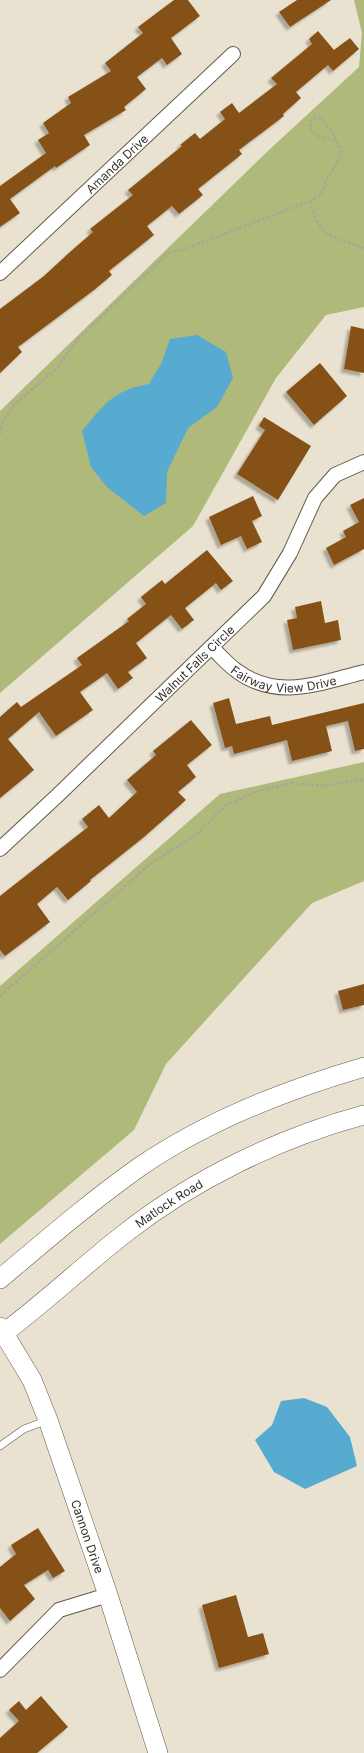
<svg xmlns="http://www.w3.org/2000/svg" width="364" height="1753" font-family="Inter,sans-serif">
<defs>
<filter id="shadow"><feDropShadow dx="-3.5" dy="3.5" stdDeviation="1" flood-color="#0004"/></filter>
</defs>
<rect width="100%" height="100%" fill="#eae2d0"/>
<path fill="#aeb97a" d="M354 0H364V307L326 315 276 378 193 526 0 693V411L269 150 359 67 362 33Z
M364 762V881L312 903 166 1064 134 1130 0 1244V986L220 794Z"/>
<path fill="#57aad0" d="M197 335 226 352 233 378 217 407 188 428 167 472 166 503 144 516 107 487 91 467 82 431C104 405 113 390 149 384L161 364 170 339Z
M304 1398 327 1407 350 1437 357 1466 305 1489 274 1472 255 1440 272 1425 281 1401Z"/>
<path fill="#855119" filter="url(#shadow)" d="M174 0H188L200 16 171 38 182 54 167 65 162 58 137 77 146 89 124 107 126 110 84 135 90 145 56 168 55 166 10 199 20 213 0 227V186L46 153 38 140 49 133 43 123 71 103 68 97 111 71 105 63 143 33 138 27Z
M297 0H331L290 27 279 12Z
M318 31 334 50 350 38 359 49 333 71 328 65 296 92 301 98 283 114 284 116 239 150 242 154 198 189 203 195 179 214 172 206 147 226 154 235 109 271 112 275 94 290 18 347 22 352 0 373V309L44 276 70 252 93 232 90 229 133 195 128 190 182 146 180 145 195 133 200 139 225 119 220 112 232 103 239 113 277 84 271 78 312 44 309 39Z
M351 326 364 329V373L344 369Z
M320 363 347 396 314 425 286 392Z
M264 417 311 446 278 500 237 474 265 430 259 426Z
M253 496 262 516 252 521 262 542 247 549 241 536 221 545 209 517Z
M364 498V549L334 565 326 548 346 537 343 531 359 522 350 505Z
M207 550 233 581 221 590 216 583 185 608 194 620 182 629 171 615 136 643 147 658 128 672 133 678 118 689 107 673 80 692 93 710 56 736 39 712 8 739 34 770 0 798V717L17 702 21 707 82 665 77 658 129 621 127 619 146 604 141 597 162 580 165 584Z
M321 601 325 623 338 620 341 640 293 650 287 620 297 618 295 607Z
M229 698 236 724 270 716 272 725 364 703V749L355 751 348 721 326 726 332 751 292 761 287 740 234 754 232 746 225 748 213 703Z
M191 720 212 745 187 765 196 777 178 792 186 800 144 837 90 880 91 881 68 900 57 887 37 904 50 922 5 956 0 950V896L88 827 82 819 99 805 109 818 137 792 127 780 156 755 153 751Z
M364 984V1005L343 1010 338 991Z
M38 1528 65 1571 53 1578 48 1570 24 1585 35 1599 10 1621 0 1608V1567L16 1554 11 1545Z
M236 1595 248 1637 263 1633 269 1654 219 1668 202 1605Z
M41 1696 68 1727 37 1753H0V1738L19 1721 9 1710 19 1701 26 1710Z"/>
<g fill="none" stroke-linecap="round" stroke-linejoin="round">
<defs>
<path id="lane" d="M0 1446 24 1429 48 1420"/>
<g id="street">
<path id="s1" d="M0 273 233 54"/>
<path id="s2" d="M212 648C220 655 228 665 237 671 278 701 319 683 364 672"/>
<path id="s3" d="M0 849 58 795 264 596 290 553 315 498 335 475 364 462"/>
<path d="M0 1670 59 1610 108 1595"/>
</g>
<g id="secondary">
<path d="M0 1279C45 1241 90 1202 138 1168 206 1121 285 1090 364 1067"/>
<path id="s4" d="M0 1327 32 1380 48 1420 108 1595 158 1753"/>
<path id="s5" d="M0 1336C43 1304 82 1267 124 1234 194 1179 279 1138 364 1115"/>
</g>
</defs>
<use href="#lane" stroke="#635b4c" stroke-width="8"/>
<use href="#street" stroke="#635b4c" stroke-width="16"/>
<use href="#secondary" stroke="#635b4c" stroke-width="20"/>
<path stroke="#aca597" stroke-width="2.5" stroke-dasharray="3 2" stroke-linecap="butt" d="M310 201C321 240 330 235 364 248
M0 434 2 423 15 404 56 369 80 337 168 253 182 250 310 201 321 195 326 181 337 163 341 151 332 132 322 119 314 118 310 123 311 130 318 136 336 141
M0 996 149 865 197 834 225 806 255 792 293 783 323 786 364 779"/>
<use href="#lane" stroke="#fff" stroke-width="7"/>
<use href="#street" stroke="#fff" stroke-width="14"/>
<use href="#secondary" stroke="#fff" stroke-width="19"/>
</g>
<g text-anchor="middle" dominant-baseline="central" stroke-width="4" stroke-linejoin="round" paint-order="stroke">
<g font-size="12" fill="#35312a" stroke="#f8efdd">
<text stroke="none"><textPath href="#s1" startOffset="160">Amanda Drive</textPath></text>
<text stroke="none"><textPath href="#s3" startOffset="269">Walnut Falls Circle</textPath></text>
<text stroke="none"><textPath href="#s2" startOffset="83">Fairway View Drive</textPath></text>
<text stroke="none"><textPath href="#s5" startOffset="215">Matlock Road</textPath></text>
<text stroke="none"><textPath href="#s4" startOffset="228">Cannon Drive</textPath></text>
</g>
</g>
</svg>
